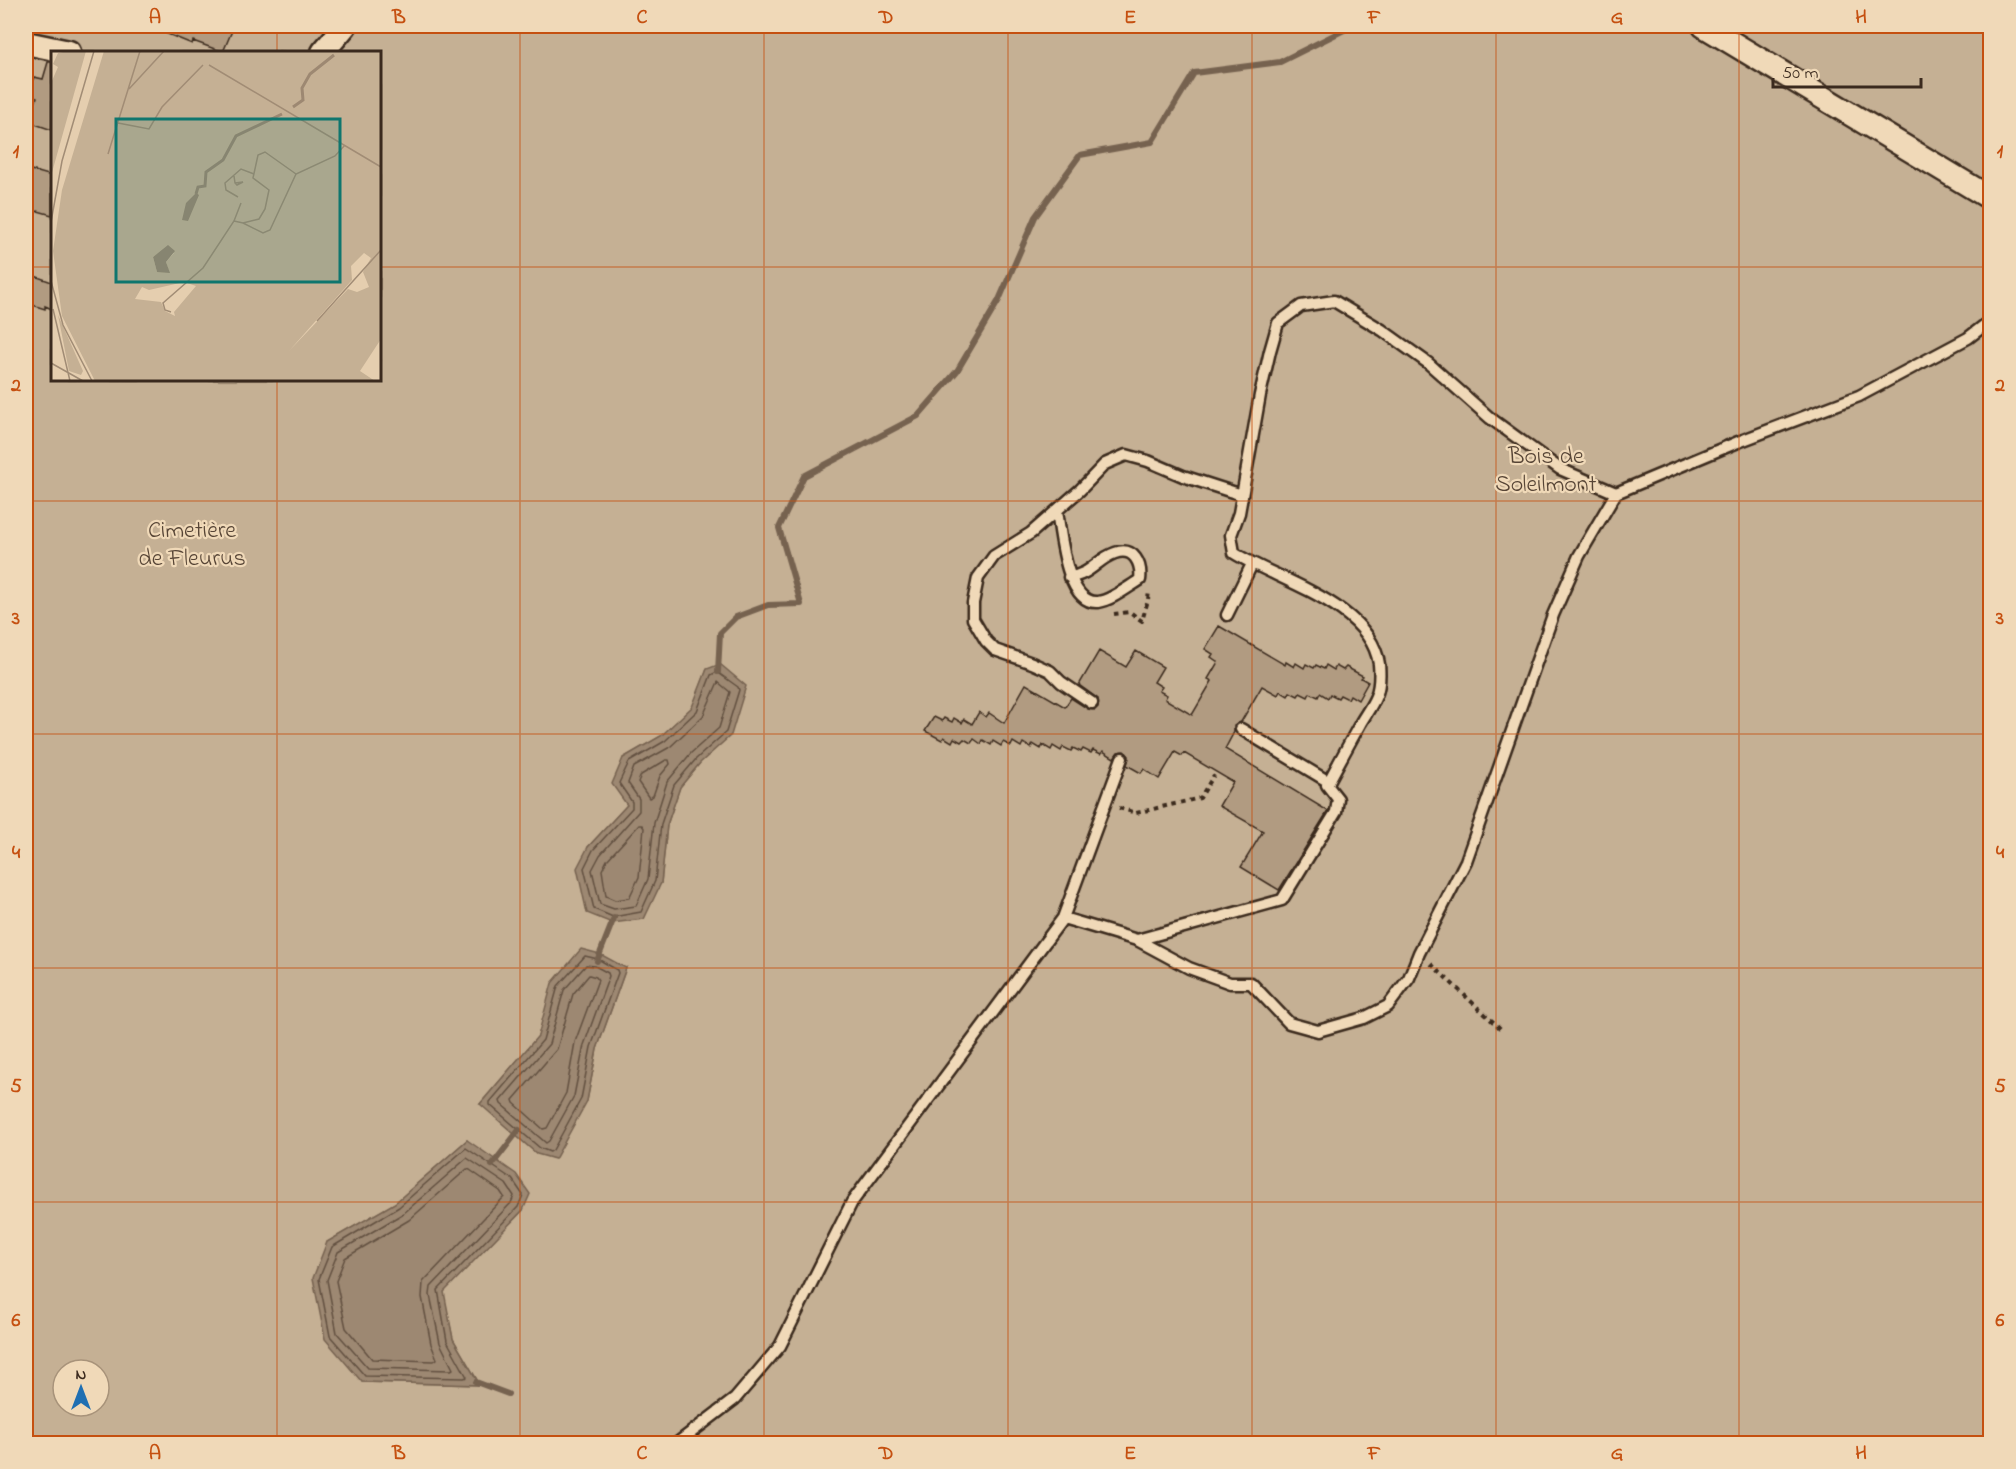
<svg xmlns="http://www.w3.org/2000/svg" width="2016" height="1469" font-family="'Indie Flower',sans-serif">
<rect width="100%" height="100%" fill="#e5ceaf"/>
<filter id="ink" filterUnits="userSpaceOnUse"><feTurbulence type="fractalNoise" baseFrequency=".0167" numOctaves="2"/><feDisplacementMap in="SourceGraphic" scale="12" xChannelSelector="R" yChannelSelector="G"/><feConvolveMatrix kernelMatrix="1 2 1 2 8 2 1 2 1" color-interpolation-filters="sRGB"/></filter>
<g filter="url(#ink)">
<path fill="#c5b094" stroke="#806d59" stroke-width="1.5" fill-rule="evenodd" d="M26 26H1990V1443H26ZM52 52H380V380H52ZM707 669 700 763 680 787 667 825 661 883 588 847 627 805 623 758 661 736 693 707ZM626 968 597 1049 587 1101 480 1104 538 1036ZM467 1140 523 1210 443 1292 453 1339 480 1385 362 1382 327 1242 395 1203ZM63 1370H99V1406H63Z"/>
<path fill="#9d8872" stroke="#766250" stroke-width="1.5" d="M720 664 746 686 731 735 700 763 680 787 667 825 661 883 644 919 612 923 587 913 577 868 588 847 627 805 612 784 623 758 661 736 692 707 707 669Z
M581 949 600 954 626 968 597 1049 587 1101 555 1159 537 1154 480 1104 538 1036 552 983Z
M467 1140 516 1174 530 1194 523 1210 444 1292 453 1339 480 1385 362 1382 325 1339 313 1278 327 1242 395 1203Z"/>
<g fill="none" stroke-linecap="round" stroke-linejoin="round">
<path stroke="#625040" stroke-width="1.5" d="M717 672 738 687 739 690 726 732 696 759 674 785 661 824 655 881 641 912 613 917 594 909 584 868 593 850 632 808V802L619 783 629 762 665 741 697 711 711 675Z
M718 682 730 692 719 728 691 753 667 782 654 823 648 879 636 906 614 909 600 904 592 870 600 855 639 811V799L628 783 634 767 670 747 703 716Z
M666 760H669L670 764 660 776 653 796 649 798 638 782 641 775Z
M639 825H642L644 828 639 877 629 898 615 900 606 896 602 870 607 860Z
M585 956 598 959 617 970 618 973 591 1047 581 1099 553 1150 550 1152 540 1148 490 1105V1102L543 1040 558 986Z
M586 965 595 966 608 973 609 976 584 1045 574 1096 549 1141 546 1143 501 1104 500 1101 549 1044 564 990Z
M589 975 596 977 598 980 575 1042 566 1093 547 1128 543 1129 514 1103 513 1100 557 1049 573 994Z
M466 1148 512 1179 523 1195 518 1207 438 1290 447 1341 467 1377 464 1378 365 1376 330 1336 319 1279 332 1247 399 1207Z
M467 1158 506 1184 514 1196 511 1203 431 1287 430 1295 440 1343 453 1369 451 1370 368 1368 337 1333 327 1280 338 1252 404 1213Z
M467 1169 470 1170 500 1191 504 1197 423 1282 422 1297 431 1344 437 1359 434 1361 372 1359 346 1328 336 1281 345 1258 409 1220Z"/>
<path stroke="#766250" stroke-width="6" d="M718 672 720 633 736 617 768 605 801 604 779 528 804 476 918 416 957 371 999 300 1035 217 1080 155 1152 142 1194 73 1280 62 1352 26
M597 961 614 918
M492 1165 519 1130
M476 1382 508 1394"/>
</g>
<path fill="#b19b81" stroke="#3b2a1e" stroke-width="1.5" d="M148 26H234L223 52 193 41 192 44Z
M48 62H52V130L29 122 37 97 29 95 34 77 43 79Z
M31 170 52 176V215L38 211 26 217V188Z
M26 273 52 282V309L45 306V309L26 303Z
M1219 626 1285 665 1286 662 1294 667 1296 663 1304 668 1306 664 1314 668 1316 665 1324 669 1326 665 1334 670 1336 666 1343 670 1346 667 1363 676 1361 678 1368 682 1358 700 1350 695 1348 699 1340 695 1338 698 1330 694 1328 698 1320 693 1318 697 1310 693 1308 697 1300 693 1298 696 1290 692 1288 696 1280 691 1278 695 1262 686 1241 722 1234 726V732L1225 749 1328 811 1279 890 1241 867 1263 831 1219 806 1233 782 1184 753 1182 756 1175 752 1159 779 1144 769 1141 773 1127 765 1129 756 1124 751 1118 752 1114 758 1103 751 1101 754 1093 750 1091 753 1083 749 1081 752 1073 748 1071 751 1063 747 1061 751 1053 746 1051 750 1043 745 1041 749 1033 744 1031 748 1023 743 1021 747 1013 742 1011 746 1003 742 1001 746 993 741 991 745 983 740 981 744 974 739 971 743 964 739 961 742 954 738 952 742 944 737 942 740 925 731 934 717 942 721 944 718 952 722 954 718 962 723 964 719 972 724 979 712 986 717 989 713 1004 723 1026 684 1065 707 1071 698 1088 709 1095 710 1098 707V699L1079 685 1099 651 1126 667 1136 651 1163 667 1154 682 1162 687 1159 691 1167 695 1165 699 1192 715 1212 681 1208 679 1218 662 1211 657 1213 654 1205 649Z"/>
<g fill="none" stroke-linecap="round" stroke-linejoin="round">
<defs>
<path id="service" d="M1057 511C1061 533 1066 605 1098 602 1112 600 1128 587 1140 580 1142 564 1134 546 1115 553 1097 559 1091 575 1069 577
M1227 615 1252 564
M1092 703 1061 682 1050 671 1032 663 995 650 986 641 973 619V603L978 578 994 556 1031 533 1080 490 1105 464 1126 455 1148 461 1183 476 1242 495
M1241 729 1329 782
M1063 918 1137 940 1282 900 1336 812 1338 799 1327 785C1338 764 1349 744 1360 724 1365 715 1372 706 1376 696 1380 686 1380 675 1379 664 1370 604 1279 581 1234 553L1231 535 1239 513 1260 395 1270 351 1278 323 1301 306 1334 301 1382 330 1428 363 1490 418 1560 469 1616 493
M1137 940 1189 968 1230 983H1251L1289 1023 1318 1031 1364 1018 1388 1006 1409 978 1419 953 1466 861 1553 615 1579 556 1616 493 1738 442 1859 396 1968 338 1990 321
M676 1444 735 1399 780 1346 852 1202 1063 918 1122 758"/>
<path id="minor" d="M1704 26 1990 198
M26 43 69 52
M323 52 345 26"/>
</defs>
<use href="#service" stroke="#3b2a1e" stroke-width="15"/>
<use href="#minor" stroke="#3b2a1e" stroke-width="27"/>
<path stroke="#3b2a1e" stroke-width="4" stroke-dasharray="4.5 4.5" stroke-linecap="butt" d="M1986 26 1990 34
M1114 614 1130 612 1142 621 1148 600 1149 590
M1119 808 1136 813 1200 798 1214 775
M1431 964 1503 1031"/>
<use href="#service" stroke="#f0d9b8" stroke-width="10"/>
<use href="#minor" stroke="#f0d9b8" stroke-width="22"/>
</g>
</g>
<path fill="none" stroke="#c55010" stroke-width="1.5" stroke-opacity="0.55" d="M277 26V52M520 26V1444M764 26V1444M1008 26V1444M1252 26V1444M1496 26V1444M1739 26V1444M26 267H52M380 267H1990M277 380V1444M26 501H1990M26 734H1990M26 968H1990M26 1202H1990"/>
<g text-anchor="middle" dominant-baseline="central" stroke-width="4.5" stroke-linejoin="round" paint-order="stroke">
<g font-size="24" fill="#574536" stroke="#f0d9b8">
<text x="1546" y="457">Bois de<tspan x="1546" dy="28">Soleilmont</tspan></text>
<text x="192" y="531">Cimetière<tspan x="192" dy="28">de Fleurus</tspan></text>
</g>
</g>
<g transform="translate(51 51)">
<rect width="330" height="330" fill="#e5ceaf"/>
<path d="M17 0H35L0 125V32L7 16 2 13 7 2ZM53 0H330V288L309 320 324 330H44L11 265 2 200 11 139ZM109 201 123 202 115 211 118 221H106L102 206ZM313 202 320 207 312 221 318 236 306 241 297 238 238 300 301 229 300 215ZM133 231 145 235 123 261 124 265 114 260 110 251 84 248 91 236 98 239ZM7 264 32 320 30 324 18 320Z" fill="#c5b094" fill-rule="evenodd"/>
<path d="M145 142 148 144 137 170 131 169 135 152ZM117 194 124 200 115 211 119 222 106 221 102 206Z" fill="#9d8872"/>
<path fill="none" stroke="#9d8872" stroke-width="3" d="M242 56 252 49 251 37 259 23 283 4M145 143 147 136 154 135 155 121 172 109 185 85 231 63"/>
<path fill="none" stroke="#a18c75" stroke-width="1.5" d="M158 14 330 116M78 38 113 0M67 72 98 78 111 56 152 14M57 103 89 0M183 125 184 132 186 134 192 131 184 132M187 146 175 139 174 132 190 118 203 123M183 170 192 172 208 168 214 158 218 139 202 127 207 104 214 101 245 123M0 171 11 110 43 0M192 172 212 182 219 179 245 123 284 105 294 94M0 230 12 274 41 330M2 258 19 330M120 261 114 259 112 252 152 217 183 170 190 152M266 270 330 199M0 312 32 330"/>
<path fill="#0f766e" fill-opacity="0.15" stroke="#0f766e" stroke-width="3" d="M65 68H289V231H65Z"/>
<rect width="330" height="330" fill="none" stroke="#3b2a1e" stroke-width="3"/>
</g>
<rect width="2016" height="1469" fill="none" stroke="#f0d9b8" stroke-width="66"/>
<g transform="translate(81 1388)"><circle r="28" fill="#f0d9b8" stroke="#a8937a" stroke-width="1.5"/>
<path d="M0-4.5L10 22L0 15L-10 22Z" fill="#1f6fb2"/>
<text y="-9" font-size="16" font-weight="bold" text-anchor="middle" fill="#3b2a1e">N</text>
</g>
<path d="M1773 78v9h148v-9" fill="none" stroke="#3b2a1e" stroke-width="3"/>
<text x="1782" y="78" font-size="18" fill="#3b2a1e" stroke="#f0d9b8" stroke-width="4.5" paint-order="stroke">50 m</text>
<rect x="33" y="33" width="1950" height="1403" fill="none" stroke="#c55010" stroke-width="2"/>
<g font-size="20" text-anchor="middle" font-weight="bold" fill="#c55010">
<text x="155" y="23">A</text>
<text x="399" y="23">B</text>
<text x="642" y="23">C</text>
<text x="886" y="23">D</text>
<text x="1130" y="23">E</text>
<text x="1374" y="23">F</text>
<text x="1617" y="23">G</text>
<text x="1861" y="23">H</text>
<text x="16" y="157">1</text>
<text x="2000" y="157">1</text>
<text x="16" y="391">2</text>
<text x="2000" y="391">2</text>
<text x="16" y="624">3</text>
<text x="2000" y="624">3</text>
<text x="16" y="858">4</text>
<text x="2000" y="858">4</text>
<text x="16" y="1092">5</text>
<text x="2000" y="1092">5</text>
<text x="16" y="1326">6</text>
<text x="2000" y="1326">6</text>
<text x="155" y="1459">A</text>
<text x="399" y="1459">B</text>
<text x="642" y="1459">C</text>
<text x="886" y="1459">D</text>
<text x="1130" y="1459">E</text>
<text x="1374" y="1459">F</text>
<text x="1617" y="1459">G</text>
<text x="1861" y="1459">H</text>
</g>
</svg>
